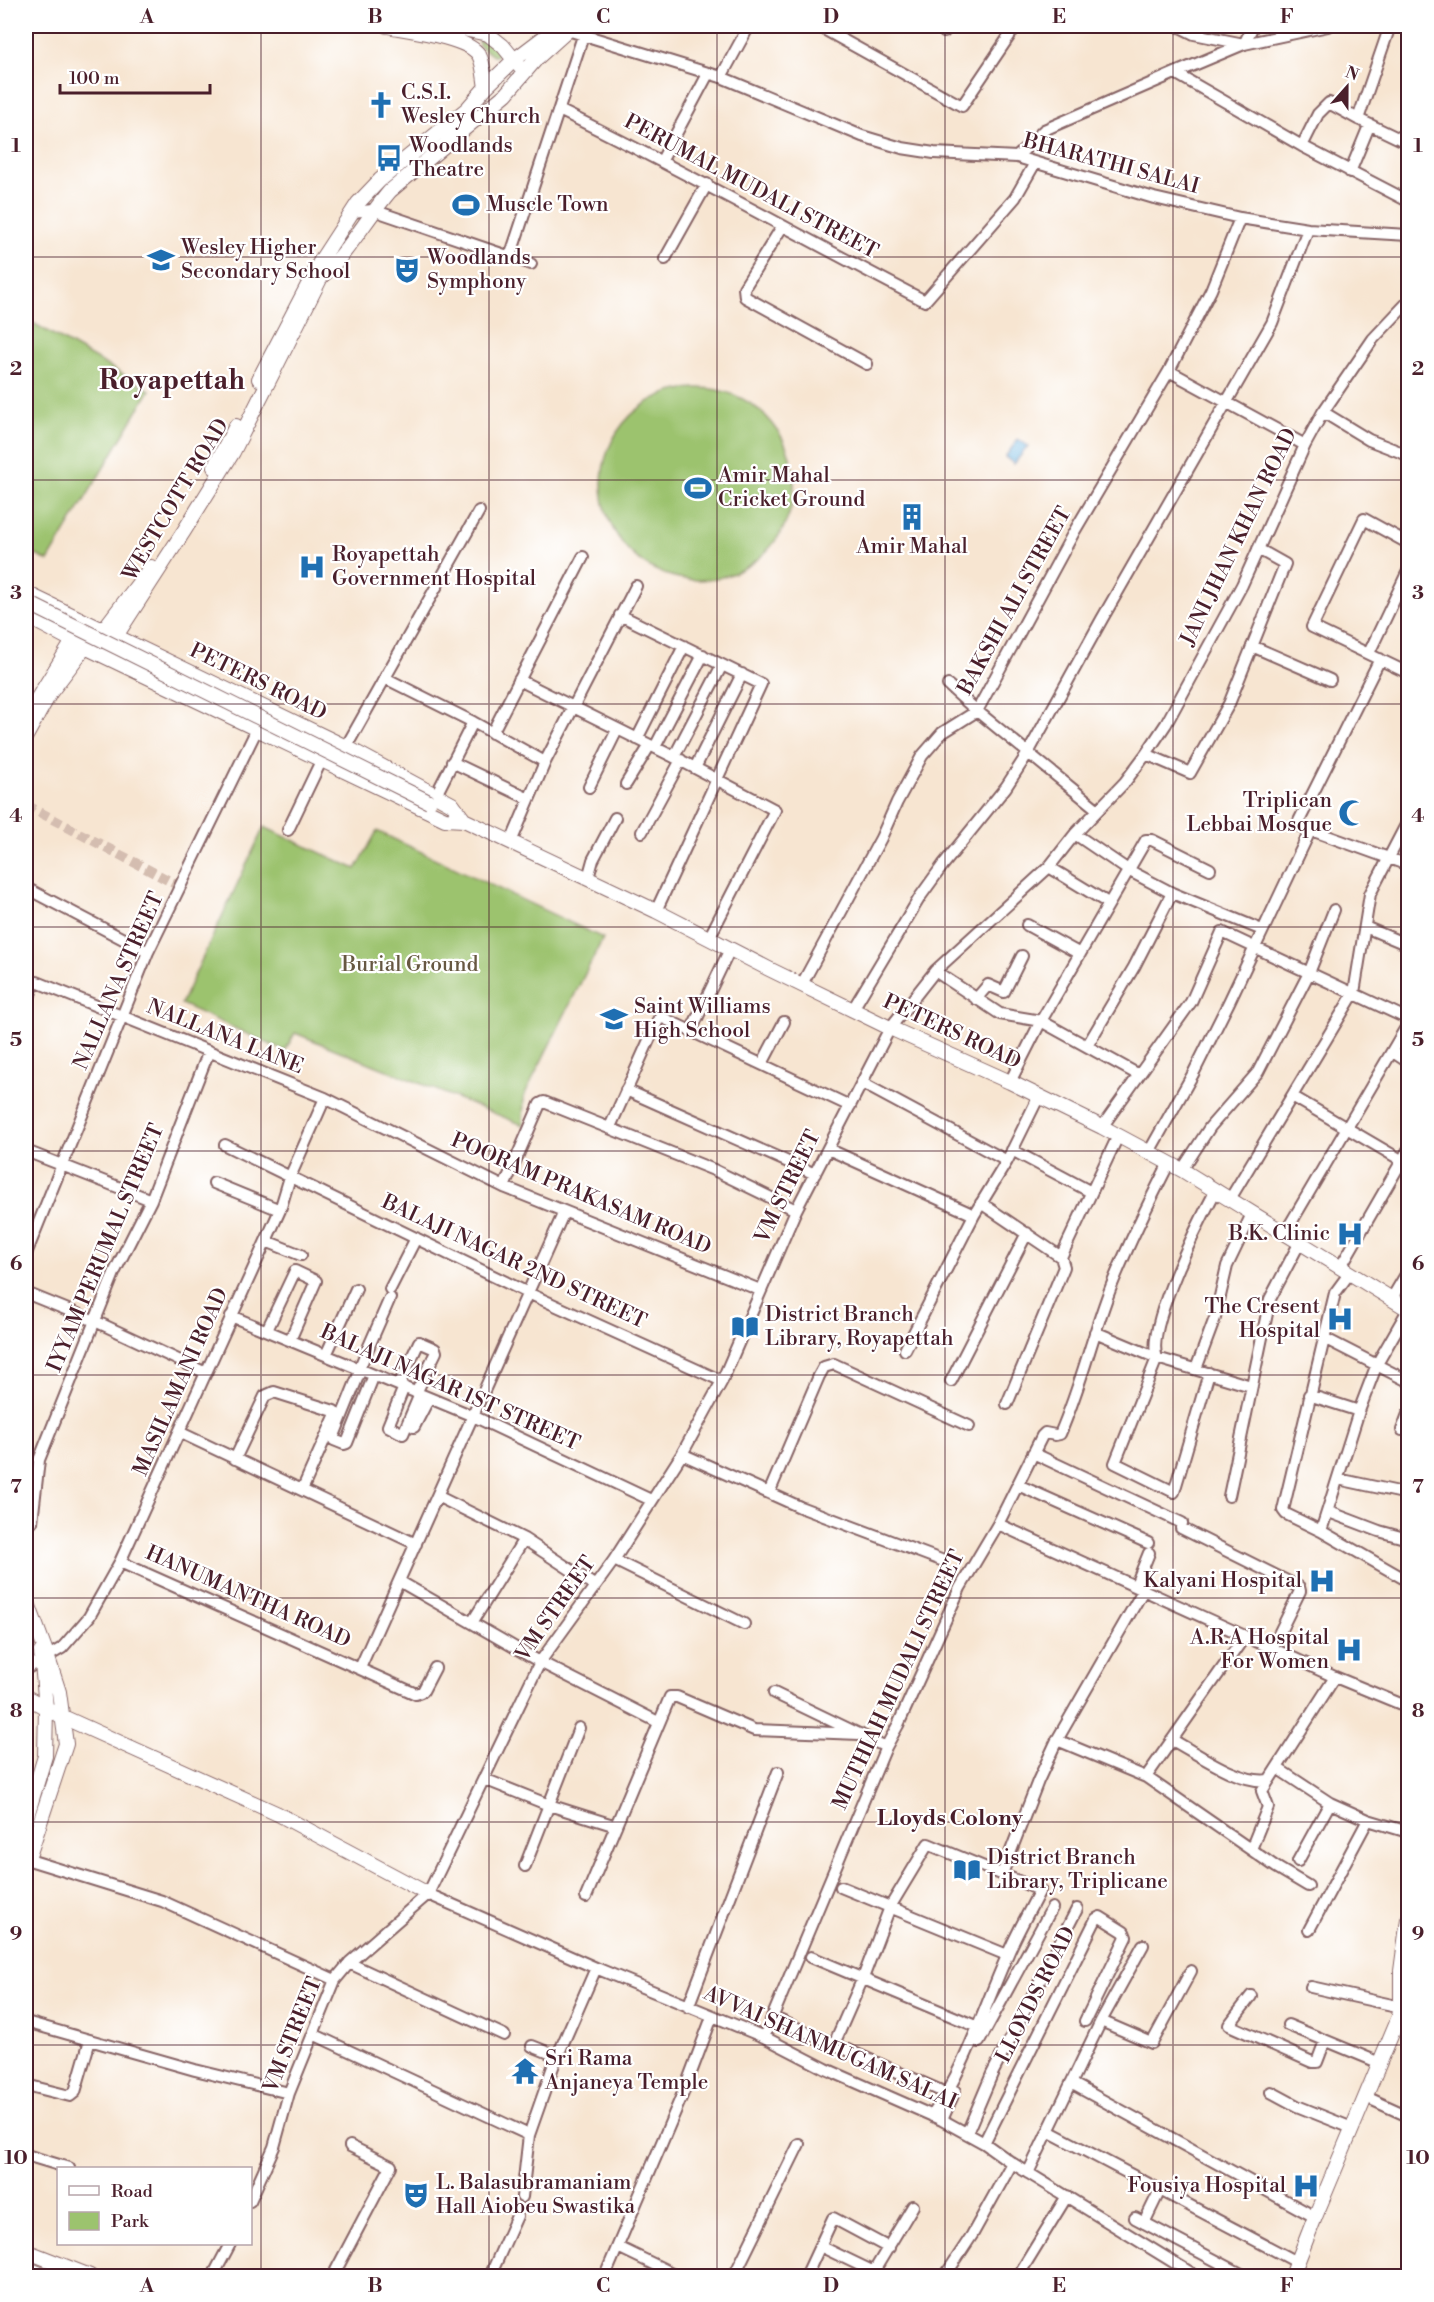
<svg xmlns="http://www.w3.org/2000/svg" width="1434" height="2302" font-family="'Libre Bodoni',serif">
<rect width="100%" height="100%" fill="#fff"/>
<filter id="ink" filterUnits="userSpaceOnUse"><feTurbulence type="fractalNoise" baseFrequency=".0167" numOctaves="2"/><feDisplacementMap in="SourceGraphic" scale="12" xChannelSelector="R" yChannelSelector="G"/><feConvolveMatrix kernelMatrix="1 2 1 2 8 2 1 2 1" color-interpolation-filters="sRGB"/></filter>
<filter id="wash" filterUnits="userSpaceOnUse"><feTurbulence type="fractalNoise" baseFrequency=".008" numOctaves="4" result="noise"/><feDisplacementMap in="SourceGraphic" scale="24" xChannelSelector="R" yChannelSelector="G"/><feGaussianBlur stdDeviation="1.35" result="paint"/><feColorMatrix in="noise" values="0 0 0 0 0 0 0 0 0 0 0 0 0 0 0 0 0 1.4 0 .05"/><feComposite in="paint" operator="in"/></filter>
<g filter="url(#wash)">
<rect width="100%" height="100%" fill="#f7e5d1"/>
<path fill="#9cc36e" stroke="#73714c" stroke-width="1.5" d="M478 40 498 43 500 50 496 56H493L479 45Z
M26 319 150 390 48 561 26 550Z
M602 484a96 96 0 1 1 192 0a96 96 0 1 1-192 0Z
M264 827 356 869 377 831 603 938 524 1096 523 1125 295 1033 285 1051 181 1004Z"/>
<path fill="#66b2df" stroke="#586885" stroke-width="1.5" d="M1018 439 1028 446 1014 464 1005 457Z"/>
</g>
<g filter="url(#ink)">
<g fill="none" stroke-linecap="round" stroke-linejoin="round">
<path stroke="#d4bdb0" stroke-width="10" stroke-dasharray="10 5" stroke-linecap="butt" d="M26 805 181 887"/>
<defs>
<path id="minor" d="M818 26 962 106 1016 26
M1178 26 1194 34 1244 44 1253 26
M1390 26 1358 119 1408 143
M561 28 721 77 862 136 902 148 934 153 1017 157 1154 198 1240 218 1308 229 1408 235
M944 32 948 26
M1175 73 1302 146 1408 201
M721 77 749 26
M559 110C683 170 803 238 925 301L1015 198 1035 163
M1302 146 1318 114 1329 103 1358 119
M1017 157 1044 130 1175 73 1244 44 1328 26
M662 160 708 74
M1350 172 1369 126
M352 212 373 210 531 264
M782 227 744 288 745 297 867 364
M510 257 583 36
M665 259 707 184
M1169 371 1305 445
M1323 412 1369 440 1408 455
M1408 543 1364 519 1312 627 1408 673
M620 615 761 684 656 911
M1252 646 1330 680
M1369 653 1408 571
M1380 659 1297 825 1408 865
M385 678 473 722 545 762
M519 680 674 757 775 810 709 938
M948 685 977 711 1097 809
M492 733 583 557
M637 739 684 646
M346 747 479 511
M655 747 703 655
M1146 754 1190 773 1229 704 1285 564 1258 549
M674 757 722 665
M452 762 529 799
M695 768 742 674
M626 784 650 745
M589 787 617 730
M436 795 473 722
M288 830 322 759
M642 832 681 760
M1075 834 1128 870 1172 893 1262 930
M511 842 545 762 636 586
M1049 867 1108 903
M588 878 593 860 615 818
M26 888 148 952
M1027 925 1080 954
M1365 927 1408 945
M935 971 1000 1014 1041 1021 1139 1075
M802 984 881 838 897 802 922 756 942 733 977 711 1074 532 1169 371 1211 290 1240 218
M976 999 988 985 1004 992 1022 956
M26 1006 34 983 37 982 325 1098 504 1187 760 1290
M853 1009 920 897 943 865 1006 787 1028 753 1102 619 1272 323 1308 229
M691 1031 730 949
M1087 1046 1134 967 1172 893
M1393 1052 1408 1062
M762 1064 784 1022
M1010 1082 1041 1021 1146 840H1152L1210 869
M862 1083 1007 1161
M626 1090 815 1174
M1292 1096 1408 1164
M610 1127 658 1020 661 1017 850 1106
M1102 1127 1191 1002 1222 932 1408 1019
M225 1145 528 1293 722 1381
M828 1149 974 1215
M1012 1150 1091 1192
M26 1151 151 1200
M1149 1152 1193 1074 1229 1002 1311 829
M1182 1170 1210 1127 1258 1072 1309 973 1334 910
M214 1183 280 1210
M504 1187 540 1104 544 1102 714 1170 796 1210
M1230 1199 1354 993 1370 894 1408 821
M981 1203 1061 1257
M1285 1233 1408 1024
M266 1241 301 1255
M26 1254 148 952 259 725
M1340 1268 1408 1150
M1349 1274 1335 1293 1283 1510 1286 1514 1321 1531 1408 1581
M390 1289 416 1238
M26 1293 95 1321 206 1373
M1392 1298 1408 1271
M231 1316 473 1416 651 1500
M267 1330 295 1271 316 1281 290 1340
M1095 1332 1157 1358 1251 1386
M1324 1338 1408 1381
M905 1350 974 1215 1007 1161 1039 1096
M326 1355 356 1289
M359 1369 390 1298
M361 1369 334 1436V1440L344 1444 347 1443 374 1375
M1196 1369 1215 1318 1227 1266 1252 1214
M1209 1373 1174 1492 1115 1463 1157 1358C1145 1328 1200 1220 1216 1190
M951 1381 1027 1233
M399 1385 419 1342 435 1349 436 1352 416 1393
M404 1387 388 1426 403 1434 420 1394
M1309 1395 1359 1411
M1007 1404 1064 1267 1061 1257 1118 1136
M414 1427 429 1398
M1402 1430 1408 1414
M179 1432 416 1544
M1033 1453 1182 1523 1181 1528 1299 1587 1300 1591 1272 1648
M682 1454 800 1507 941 1560
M235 1459 265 1396 274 1392 334 1411 336 1414 302 1490
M1338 1479 1408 1494
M1018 1485 1148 1543
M769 1493 819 1376 824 1367 834 1364 969 1426
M437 1496 524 1539 594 1585
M1229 1496 1270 1299 1300 1242
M1329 1512 1379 1531 1408 1539
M32 1522 39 1460 115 1271 151 1200 209 1051
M998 1524 1335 1677 1408 1707
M1321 1531 1359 1411 1377 1364 1408 1310
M614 1560 744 1624
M120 1562 416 1694 423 1691 435 1668
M399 1581 540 1662 658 1722
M1136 1585 1149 1553
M473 1621 524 1539
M360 1668 564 1212
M26 1669 62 1648 89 1617 120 1562 280 1210 290 1177 325 1098
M774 1693 886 1747
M1057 1740 1146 1777 1276 1867 1308 1886
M1172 1740C1197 1753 1240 1785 1269 1780
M1277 1768 1330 1803
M1146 1777 1245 1636
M484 1779 549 1805 616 1826
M1251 1849 1268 1807 1262 1791 1335 1677
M26 1859 162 1901 335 1980
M1298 1861 1330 1803 1368 1820 1408 1832
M525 1866 579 1728
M1002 1874 1038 1781 1057 1740 1144 1589
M841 1887 1007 1955
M428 1894 596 1968 764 2037 826 2069 942 2120 984 2143 1012 2163 1196 2276
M586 1897 670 1697H677L754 1730 860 1734
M1309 1930 1368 1820
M811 1957 978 2027
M349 1963 504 2035
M1311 1987 1401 2007 1408 2001
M1251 1996 1229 2025 1312 2062H1317L1325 2041
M688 2007 778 1772
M772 2017 939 2090
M1101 2021 1152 2043 1191 1971
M26 2022 195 2070 289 2093
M1288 2025 1380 2063
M313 2034 529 2135
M764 2037 886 1747 898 1725 960 1588 998 1524 1042 1436 1045 1433 1055 1435 1060 1434C1081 1386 1092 1336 1111 1287 1128 1245 1148 1204 1169 1163
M979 2042 1052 1908
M834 2044 863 1978 890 1907 928 1844 1040 1890C1029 1912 1016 1934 1007 1956 983 2010 966 2067 932 2116
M532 2046 557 2056
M1071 2083 1315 2217
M26 2085 70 2096 75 2092 90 2040
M1271 2092 1297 2106 1352 2128
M1366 2097 1408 2116
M942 2120 955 2091
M1048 2131 1297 2262
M967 2133 992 2074 1077 1909
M984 2143 1096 1919 1100 1917 1124 1932 1126 1937 1085 2021
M26 2155 69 2168
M1028 2173 1101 2021 1143 1945
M522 2197 529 2135 554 2064 596 1968
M250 2201 274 2147 289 2093 335 1980 350 1962 428 1894 540 1662 614 1560 682 1454 722 1381 796 1210 890 1028 935 971 1049 867 1075 834 1125 782 1146 754 1166 724 1242 585 1305 445 1323 412 1373 339 1408 302
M1135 2218 1245 2276
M1144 2223 1160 2190
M820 2246 874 2272
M618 2247 678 2276
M213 2276 230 2244
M333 2276 391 2166 350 2146
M490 2276 517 2216
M605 2276 686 2086 712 2017
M734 2276 799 2144
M806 2276 833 2218 889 2248
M871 2276 913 2206
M945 2276 972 2235 1012 2163
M1018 2276 1067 2196"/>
<path id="major" d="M387 26C408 30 468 37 479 55 484 64 484 78 486 87
M447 26 488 34 503 46 520 67
M259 379 321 260 358 203 380 180 467 109 486 87 514 60 559 26
M214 467 236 426
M26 593 346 747 452 804 464 820
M26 616 85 647 445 819 464 820 656 911 769 969 890 1028 1010 1082 1102 1127 1182 1170 1408 1309
M26 717 73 641 103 630 151 567
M26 736 50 693 85 647 116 636 184 531 233 452 321 277C348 253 366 219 390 191L506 94 537 58 567 31 570 26
M26 1598 46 1652 59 1692 66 1744 28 1859
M26 1697 63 1717 278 1814 428 1894
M26 1819 45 1756 46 1708 41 1652
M26 2251 90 2276
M26 2268 45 2276
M1292 2276 1315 2217 1398 2019 1401 2007V1971L1408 1919"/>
</defs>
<use href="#minor" stroke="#876465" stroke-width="14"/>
<use href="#major" stroke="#876465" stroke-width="16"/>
<use href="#minor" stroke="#fff" stroke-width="10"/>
<use href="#major" stroke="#fff" stroke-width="14"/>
<defs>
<path id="major-bridge" d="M26 602 429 802"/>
</defs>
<use href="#major-bridge" stroke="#876465" stroke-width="16" stroke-linecap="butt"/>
<use href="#major-bridge" stroke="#fff" stroke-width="14"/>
</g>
</g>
<path fill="none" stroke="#4a1f2b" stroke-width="1.5" stroke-opacity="0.55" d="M261 26V2276M489 26V2276M717 26V2276M945 26V2276M1173 26V2276M26 257H1408M26 480H1408M26 704H1408M26 927H1408M26 1151H1408M26 1375H1408M26 1598H1408M26 1822H1408M26 2045H1408"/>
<defs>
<symbol id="church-bare" viewBox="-9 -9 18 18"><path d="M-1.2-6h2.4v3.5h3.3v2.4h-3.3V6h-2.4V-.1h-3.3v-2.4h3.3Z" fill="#1f6fb2" stroke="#fff" stroke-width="2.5" paint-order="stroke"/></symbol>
<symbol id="bus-bare" viewBox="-9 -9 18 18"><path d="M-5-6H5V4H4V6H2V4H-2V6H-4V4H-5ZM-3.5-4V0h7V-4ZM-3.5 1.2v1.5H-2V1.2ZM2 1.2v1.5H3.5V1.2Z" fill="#1f6fb2" stroke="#fff" stroke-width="2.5" paint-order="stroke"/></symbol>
<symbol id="stadium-bare" viewBox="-9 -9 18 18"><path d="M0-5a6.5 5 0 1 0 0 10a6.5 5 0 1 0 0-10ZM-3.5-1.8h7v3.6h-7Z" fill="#1f6fb2" stroke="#fff" stroke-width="2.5" paint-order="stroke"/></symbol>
<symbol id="school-bare" viewBox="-9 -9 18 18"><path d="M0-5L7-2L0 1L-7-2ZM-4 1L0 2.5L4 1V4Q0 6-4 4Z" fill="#1f6fb2" stroke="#fff" stroke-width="2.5" paint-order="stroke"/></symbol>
<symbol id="theatre-bare" viewBox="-9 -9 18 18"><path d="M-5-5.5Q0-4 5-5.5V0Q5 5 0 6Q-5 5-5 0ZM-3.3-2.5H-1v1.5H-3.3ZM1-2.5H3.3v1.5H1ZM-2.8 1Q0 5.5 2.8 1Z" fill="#1f6fb2" stroke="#fff" stroke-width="2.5" paint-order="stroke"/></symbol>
<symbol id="building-bare" viewBox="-9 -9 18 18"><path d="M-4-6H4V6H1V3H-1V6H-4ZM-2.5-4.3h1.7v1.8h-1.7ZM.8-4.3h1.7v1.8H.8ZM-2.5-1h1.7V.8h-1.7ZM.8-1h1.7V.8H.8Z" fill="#1f6fb2" stroke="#fff" stroke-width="2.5" paint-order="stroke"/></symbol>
<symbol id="hospital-bare" viewBox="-9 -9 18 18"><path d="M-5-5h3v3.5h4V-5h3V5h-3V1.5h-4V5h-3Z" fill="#1f6fb2" stroke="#fff" stroke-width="2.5" paint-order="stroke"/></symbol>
<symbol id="mosque-bare" viewBox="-9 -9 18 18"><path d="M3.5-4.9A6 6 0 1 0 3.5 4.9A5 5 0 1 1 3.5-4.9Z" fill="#1f6fb2" stroke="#fff" stroke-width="2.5" paint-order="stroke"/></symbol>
<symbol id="library-bare" viewBox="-9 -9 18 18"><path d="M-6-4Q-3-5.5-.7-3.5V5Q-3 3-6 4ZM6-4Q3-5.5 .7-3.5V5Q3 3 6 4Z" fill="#1f6fb2" stroke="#fff" stroke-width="2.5" paint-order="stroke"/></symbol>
<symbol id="temple-bare" viewBox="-9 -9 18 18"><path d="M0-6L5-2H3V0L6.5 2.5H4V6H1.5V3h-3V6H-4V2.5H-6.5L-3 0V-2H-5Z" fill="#1f6fb2" stroke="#fff" stroke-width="2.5" paint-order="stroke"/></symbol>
</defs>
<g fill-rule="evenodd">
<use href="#church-bare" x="362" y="86" width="38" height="38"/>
<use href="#bus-bare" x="370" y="139" width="38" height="38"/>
<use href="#stadium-bare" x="447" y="186" width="38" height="38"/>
<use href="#school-bare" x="142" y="241" width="38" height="38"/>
<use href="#theatre-bare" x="388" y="251" width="38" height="38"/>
<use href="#stadium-bare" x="679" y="469" width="38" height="38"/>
<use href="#building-bare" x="893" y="498" width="38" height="38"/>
<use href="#hospital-bare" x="293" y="548" width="38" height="38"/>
<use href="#mosque-bare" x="1333" y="794" width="38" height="38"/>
<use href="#school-bare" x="595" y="1000" width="38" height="38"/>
<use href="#hospital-bare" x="1331" y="1215" width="38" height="38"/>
<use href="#hospital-bare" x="1321" y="1300" width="38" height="38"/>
<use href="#library-bare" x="726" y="1308" width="38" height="38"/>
<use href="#hospital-bare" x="1303" y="1562" width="38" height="38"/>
<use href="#hospital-bare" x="1330" y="1631" width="38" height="38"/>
<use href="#library-bare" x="948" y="1851" width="38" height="38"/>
<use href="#temple-bare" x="506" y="2052" width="38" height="38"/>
<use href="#hospital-bare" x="1287" y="2167" width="38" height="38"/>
<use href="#theatre-bare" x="397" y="2176" width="38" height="38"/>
</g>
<g text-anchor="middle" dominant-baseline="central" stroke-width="4.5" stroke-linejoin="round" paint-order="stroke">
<g font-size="21" fill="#4a1f2b" stroke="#fff" text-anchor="start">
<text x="401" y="93">C.S.I.<tspan x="401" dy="24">Wesley Church</tspan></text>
<text x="409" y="146">Woodlands<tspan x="409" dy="24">Theatre</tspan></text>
<text x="486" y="205">Muscle Town</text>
<text x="181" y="248">Wesley Higher<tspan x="181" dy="24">Secondary School</tspan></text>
<text x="427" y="258">Woodlands<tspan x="427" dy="24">Symphony</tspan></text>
<text x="718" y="476">Amir Mahal<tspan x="718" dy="24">Cricket Ground</tspan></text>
<text x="912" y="547" text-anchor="middle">Amir Mahal</text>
<text x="332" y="555">Royapettah<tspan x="332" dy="24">Government Hospital</tspan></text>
<text x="1332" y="801" text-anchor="end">Triplican<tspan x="1332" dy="24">Lebbai Mosque</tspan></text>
<text x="634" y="1007">Saint Williams<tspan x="634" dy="24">High School</tspan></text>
<text x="1330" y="1234" text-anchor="end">B.K. Clinic</text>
<text x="1320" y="1307" text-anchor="end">The Cresent<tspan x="1320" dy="24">Hospital</tspan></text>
<text x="765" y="1315">District Branch<tspan x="765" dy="24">Library, Royapettah</tspan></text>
<text x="1302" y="1581" text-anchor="end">Kalyani Hospital</text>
<text x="1329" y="1638" text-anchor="end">A.R.A Hospital<tspan x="1329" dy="24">For Women</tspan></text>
<text x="987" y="1858">District Branch<tspan x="987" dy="24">Library, Triplicane</tspan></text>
<text x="545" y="2059">Sri Rama<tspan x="545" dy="24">Anjaneya Temple</tspan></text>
<text x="436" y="2183">L. Balasubramaniam<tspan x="436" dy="24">Hall Aiobeu Swastika</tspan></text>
<text x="1286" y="2186" text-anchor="end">Fousiya Hospital</text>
</g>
<g font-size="21" fill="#4a1f2b" stroke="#fff">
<text transform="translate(1111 164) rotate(15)">BHARATHI SALAI</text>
<text transform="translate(751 187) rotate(28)">PERUMAL MUDALI STREET</text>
<text transform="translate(176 500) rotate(-59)">WESTCOTT ROAD</text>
<text transform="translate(1239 537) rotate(-64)">JANI JHAN KHAN ROAD</text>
<text transform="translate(1015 601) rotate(-61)">BAKSHI ALI STREET</text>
<text transform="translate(258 682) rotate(26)">PETERS ROAD</text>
<text transform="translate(119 981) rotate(-66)">NALLANA STREET</text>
<text transform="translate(952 1032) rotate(25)">PETERS ROAD</text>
<text transform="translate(225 1037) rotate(22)">NALLANA LANE</text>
<text transform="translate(788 1187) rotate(-64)">VM STREET</text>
<text transform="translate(581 1194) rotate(23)">POORAM PRAKASAM ROAD</text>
<text transform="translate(106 1248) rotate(-67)">IYYAM PERUMAL STREET</text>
<text transform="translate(514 1262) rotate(25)">BALAJI NAGAR 2ND STREET</text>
<text transform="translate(181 1382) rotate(-66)">MASILAMANI ROAD</text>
<text transform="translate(450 1388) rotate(24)">BALAJI NAGAR 1ST STREET</text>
<text transform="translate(248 1597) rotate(24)">HANUMANTHA ROAD</text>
<text transform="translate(556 1609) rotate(-55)">VM STREET</text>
<text transform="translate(899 1680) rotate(-65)">MUTHIAH MUDALI STREET</text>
<text transform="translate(1036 1995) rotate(-63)">LLOYDS ROAD</text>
<text transform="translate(293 2035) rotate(-68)">VM STREET</text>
<text transform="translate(830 2048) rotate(24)">AVVAI SHANMUGAM SALAI</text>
</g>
<g font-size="21" fill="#675842" stroke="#fff">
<text x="410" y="965">Burial Ground</text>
</g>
<g font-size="22" font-weight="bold" fill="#4a1f2b" stroke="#fff">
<text x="950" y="1818">Lloyds Colony</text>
</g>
<g font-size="27" font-weight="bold" fill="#4a1f2b" stroke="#fff">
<text x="172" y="381">Royapettah</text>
</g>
</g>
<rect width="1434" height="2302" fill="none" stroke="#fff" stroke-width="66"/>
<rect x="57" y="2167" width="195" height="78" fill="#ffffff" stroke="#b7a5aa" stroke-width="1.5"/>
<rect x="69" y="2186" width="30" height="9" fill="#ffffff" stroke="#b7a5aa" stroke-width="1.5"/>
<text x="111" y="2197" font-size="18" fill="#4a1f2b">Road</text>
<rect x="69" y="2212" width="30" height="18" fill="#9cc36e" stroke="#b7a5aa" stroke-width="1.5"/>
<text x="111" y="2227" font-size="18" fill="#4a1f2b">Park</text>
<g transform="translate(1347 87) rotate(21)" stroke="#ffffff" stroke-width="4.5" paint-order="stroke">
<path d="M0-4.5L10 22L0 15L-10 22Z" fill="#4a1f2b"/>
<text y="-9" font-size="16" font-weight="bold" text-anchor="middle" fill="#4a1f2b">N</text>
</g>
<path d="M60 84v9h150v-9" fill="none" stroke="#4a1f2b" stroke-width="3"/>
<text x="69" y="84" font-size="18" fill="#4a1f2b" stroke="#ffffff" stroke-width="4.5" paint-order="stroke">100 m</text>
<rect x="33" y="33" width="1368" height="2236" fill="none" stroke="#4a1f2b" stroke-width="2"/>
<g font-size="20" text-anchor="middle" font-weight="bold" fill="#4a1f2b">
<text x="147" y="23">A</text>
<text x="375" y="23">B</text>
<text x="603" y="23">C</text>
<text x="831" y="23">D</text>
<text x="1059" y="23">E</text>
<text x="1287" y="23">F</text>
<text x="16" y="152">1</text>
<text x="1418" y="152">1</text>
<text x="16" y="375">2</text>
<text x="1418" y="375">2</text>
<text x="16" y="599">3</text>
<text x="1418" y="599">3</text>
<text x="16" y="822">4</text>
<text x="1418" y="822">4</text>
<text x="16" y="1046">5</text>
<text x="1418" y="1046">5</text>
<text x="16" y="1270">6</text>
<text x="1418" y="1270">6</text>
<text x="16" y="1493">7</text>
<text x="1418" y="1493">7</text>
<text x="16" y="1717">8</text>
<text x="1418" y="1717">8</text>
<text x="16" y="1940">9</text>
<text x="1418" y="1940">9</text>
<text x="16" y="2164">10</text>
<text x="1418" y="2164">10</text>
<text x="147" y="2292">A</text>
<text x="375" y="2292">B</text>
<text x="603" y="2292">C</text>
<text x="831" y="2292">D</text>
<text x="1059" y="2292">E</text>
<text x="1287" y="2292">F</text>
</g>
</svg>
